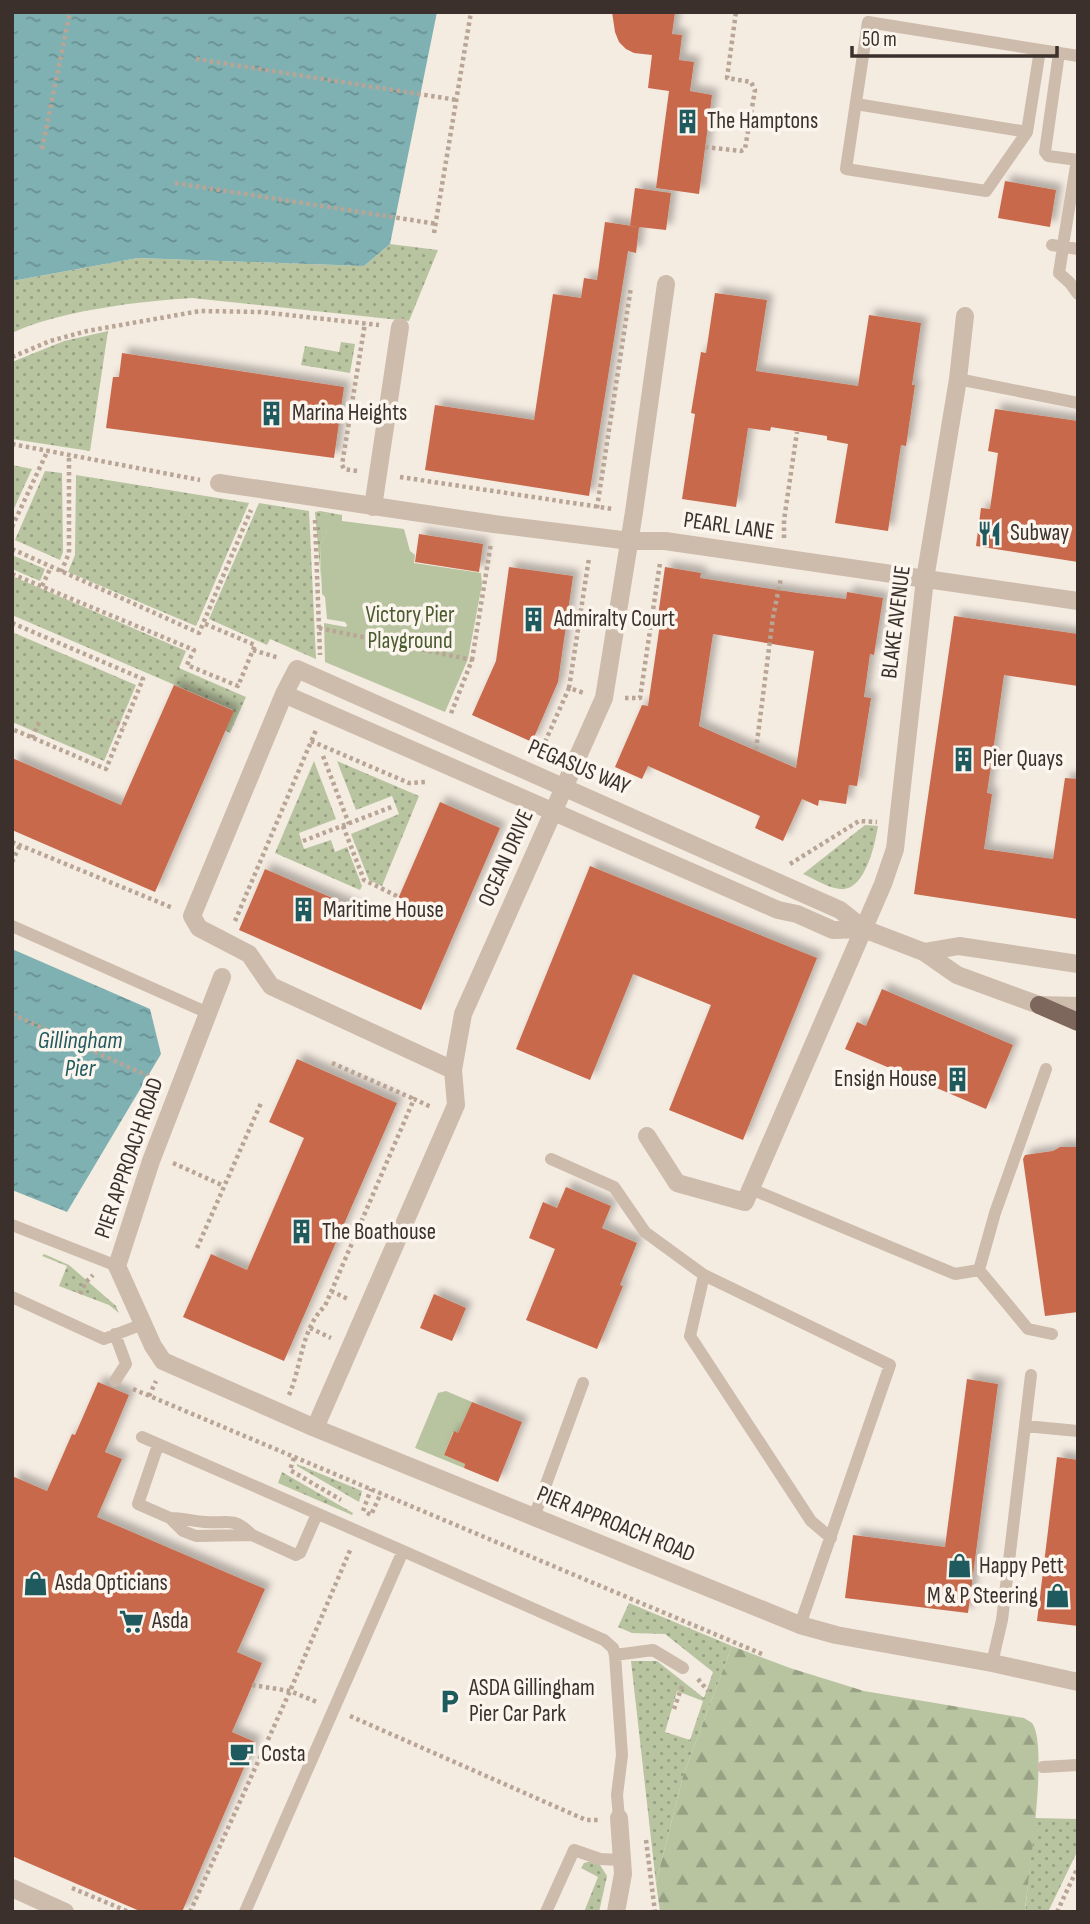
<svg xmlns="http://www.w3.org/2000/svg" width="1090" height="1924" font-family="'Sofia Sans Condensed',sans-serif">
<defs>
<pattern id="grass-dots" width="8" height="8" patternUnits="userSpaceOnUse" patternTransform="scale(1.75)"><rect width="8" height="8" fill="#b8c4a0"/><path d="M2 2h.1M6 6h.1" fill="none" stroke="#97a083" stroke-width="1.8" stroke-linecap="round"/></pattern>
<pattern id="forest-firs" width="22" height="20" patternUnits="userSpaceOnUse" patternTransform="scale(1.75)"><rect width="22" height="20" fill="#b8c4a0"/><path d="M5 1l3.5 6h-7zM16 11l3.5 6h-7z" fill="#97a083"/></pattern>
<pattern id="water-ripples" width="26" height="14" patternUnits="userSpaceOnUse" patternTransform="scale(1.75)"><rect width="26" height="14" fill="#7fb0b2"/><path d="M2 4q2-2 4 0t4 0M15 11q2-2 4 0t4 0" fill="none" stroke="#699091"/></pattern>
<filter id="shadow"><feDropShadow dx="6" dy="-6" stdDeviation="3.5" flood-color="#0004"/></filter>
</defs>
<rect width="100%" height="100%" fill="#f4ebe1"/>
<path fill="url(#grass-dots)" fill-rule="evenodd" d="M390 244 438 250 409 321 192 298C140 301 58 311 12 333V281L138 258 364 266Z
M108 331 90 451 12 439V362L64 341Z
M341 342 355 344 350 373 301 365 305 346 339 352Z
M12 465 32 469 12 513Z
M45 471 62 473 63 552 60 560 15 540Z
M76 475 249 503 196 626 68 572 75 555Z
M259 503 309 511 316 659 270 639 267 645 209 619Z
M320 511 342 515V521L325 514 327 530 320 545 321 580 315 512Z
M12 555 45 569 40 581 12 569Z
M12 576 186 651 179 668 246 697 230 733 225 730 233 710 12 615Z
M12 632 136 685 104 761 12 722Z
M314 761 336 819 299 833 304 849 331 840 335 852 347 847 362 886 360 890 275 853Z
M337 761 419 796 382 886 369 880 351 834 399 814 392 796 356 810Z
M865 825 878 826C875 844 865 892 840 889 829 888 814 879 803 874Z
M44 1254 69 1265 116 1306 119 1313 109 1305 59 1286 67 1266 42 1256Z
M297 1464 362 1491 359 1502 297 1466Z
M282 1472 353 1513 352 1515 278 1483Z
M629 1603 732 1646 683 1776 656 1883 631 1661H657L704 1698 713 1672 665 1634 632 1633 618 1627ZM677 1691 703 1701 690 1740 665 1732Z
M1035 1818 1078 1819V1850L1048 1912H1025Z
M591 1861 600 1865 607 1876 599 1912H584L598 1877 581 1868 584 1863Z"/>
<path fill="url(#forest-firs)" d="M732 1646 790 1668 864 1691 1024 1718 1032 1723C1049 1745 1028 1878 1025 1912H660L656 1883 683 1776Z"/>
<path fill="#b8c4a0" d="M325 514 339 518 342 521 404 529 410 551 415 555 414 563 481 573 482 584 468 659 445 712 325 662 324 623 346 627 347 625 345 622 327 619 325 597 322 594 320 545 327 530 323 523Z
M446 1391 472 1402 458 1433 453 1432 444 1455 465 1464 464 1468 415 1448 438 1393Z"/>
<path fill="url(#water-ripples)" d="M12 12H437L390 244 364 266 138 258 12 281Z
M12 949 150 1009 161 1054 67 1212 12 1190Z"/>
<path fill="#c8694b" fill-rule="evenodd" filter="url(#shadow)" d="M612 12H675L672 34 682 35 679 60 694 62 690 91 712 95 699 194 656 188 669 91 648 88 652 55 634 53 626 49 619 42 615 32Z
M1005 181 1056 190 1050 227 998 218Z
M635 188 671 193 666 230 630 226Z
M605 222 639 227 636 253 628 251 589 496 425 470 435 405 534 420 553 294 581 298 584 278 597 280Z
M715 293 767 300 756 371 858 386 869 315 921 323 912 385H915L906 446 901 445 888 531 835 523 848 444 827 440V436L771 427 770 431 748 428 736 507 682 499 695 414 691 413 701 352 706 353Z
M122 353 344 387 334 458 106 428 113 377H119Z
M995 409 1078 421V562L976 546 981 508 990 509 998 453 988 451Z
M419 534 483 544 479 572 415 562Z
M509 567 573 576 558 682 532 742 472 715 496 661Z
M665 567 701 573 700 578 798 593 846 599 847 592 883 598 874 655 870 654 864 697 871 698 857 786 849 785 846 804 819 800 818 806 802 799 783 841 755 828 760 816 648 766 642 779 615 767 642 705 648 706 660 624 657 623ZM713 634 814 651 796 768 699 726Z
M954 616 1078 634V686L1004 675 987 793 992 794 984 849 1053 859 1065 778 1078 779V919L914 894Z
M174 685 234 711 155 892 12 830V758L121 805Z
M440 802 500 828 421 1010 239 930 265 869 388 922Z
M590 866 817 958 743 1140 669 1110 711 1005 633 974 590 1080 516 1049Z
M882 989 1013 1045 986 1109 845 1049 857 1022 866 1026Z
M297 1059 397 1103 284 1361 183 1317 211 1254 247 1270 304 1138 269 1122Z
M1060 1147H1078V1312L1045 1316 1023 1159 1025 1155 1053 1151Z
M566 1187 611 1206 602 1228 637 1243 620 1285 623 1286 597 1349 526 1320 555 1249 529 1238 543 1202 557 1208Z
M434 1294 466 1308 452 1341 420 1328Z
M967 1379 998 1384 968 1613 845 1598 853 1535 945 1547Z
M98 1382 129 1395 105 1452 122 1459 97 1517 265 1589 237 1652 262 1663 232 1732 255 1742 182 1912H142L12 1856V1476L47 1491 72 1434 75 1435Z
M472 1402 522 1422 498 1482 464 1468 465 1464 444 1455 454 1431 458 1433Z
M1057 1457 1078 1460V1626L1037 1621Z"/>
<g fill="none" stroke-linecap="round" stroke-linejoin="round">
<path stroke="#b9a596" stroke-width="4.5" stroke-dasharray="3.5 3.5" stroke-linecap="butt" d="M196 59 457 100
M705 147 741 151 745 149 755 90 751 82 727 78 736 12
M42 149 70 12
M175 183 437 224
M434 233 471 12
M12 357 50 341 87 331 200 311 261 312 379 325
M12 444 200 480
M357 471 344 469 342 465 365 323
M400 477 613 509
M597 508 631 287
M315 520 320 655
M12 527 48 450
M784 538V520L797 432
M12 549 199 633 251 510
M61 572 69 553V454
M12 574 194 650 187 665 238 686 255 645 203 623
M42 586 51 567
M12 623 143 679 106 769 12 729
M319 628 472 660 450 716
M253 650 279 658
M472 660 491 543
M569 688 589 558
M625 698H640L660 563
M110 720 124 726
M32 738 39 722
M311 741 409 783 427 782
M545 742 569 688 584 693
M756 750 773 617 781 578
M323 756 349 824
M343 826 364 880 399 897
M303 841 394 806
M12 842 173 908
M12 862 20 845
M790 864 859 821 877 822
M235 921 316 730
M12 1014 159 1081
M332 1063 414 1099
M173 1163 224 1186
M197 1248 261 1103
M331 1291 348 1299
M80 1294 86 1282 93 1275
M310 1328 331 1338
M133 1389 762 1654
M289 1395C302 1365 301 1329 325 1306L414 1099 431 1107
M149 1396 156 1381
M294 1458 290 1470 341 1500
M363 1511 371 1489
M367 1513 371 1515 381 1493
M698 1679 708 1691
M252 1685 290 1691 317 1702
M674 1709 682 1686
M350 1716 586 1820H600
M646 1840 655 1912
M72 1888 129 1912
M190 1912 290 1691 351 1548
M1057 1912 1078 1867"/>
<path stroke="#cdbbac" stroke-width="12" d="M1040 50 1027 132 986 191 846 169 868 22 1078 56
M1059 53 1045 152 1048 156 1078 160
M856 104 1027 132
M1064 239 1077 160
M1052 245 1078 249
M1062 254 1059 273 1070 283 1078 294
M958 379 1078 403
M12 926 208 1013
M551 1159 614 1187 645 1232 704 1275
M751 1189 955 1274 979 1270 995 1213 1046 1069
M12 1225 117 1266
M979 1270 1028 1329 1052 1334
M12 1297 104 1339 143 1324
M115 1381 126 1364 115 1334
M1025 1426 1078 1431
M142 1437 403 1551
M158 1445 138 1504 170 1518 183 1531 196 1536 252 1535 296 1555 300 1553 317 1514
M534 1517 583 1383
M170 1518C182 1518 193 1521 205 1522 228 1524 233 1516 252 1535
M800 1625 890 1365 704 1275 690 1336 811 1521 831 1538
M615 1655 653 1650 683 1668
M992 1663 1002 1620 1031 1375
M1043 1767 1078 1765
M245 1912 403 1551 604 1640 613 1648 615 1655 622 1755 617 1795 619 1818
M546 1912 574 1850 600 1859 622 1860"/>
<path stroke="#cdbbac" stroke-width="18" d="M665 541 1078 601"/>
<path stroke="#cdbbac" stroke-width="18" d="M219 483 494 524 630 541H665
M373 507 400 327
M284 694 778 910 797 914 833 930 864 929
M924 952 959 946 1078 964
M222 977 151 1161 117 1266 153 1346 163 1361 315 1428 800 1625 836 1635 992 1663 1078 1682
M453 1070 271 986 249 954 199 928 192 916 284 694 297 669 840 910 864 929 924 952 957 975 1039 1005 1078 1006
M647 1136 677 1183 745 1202 883 884 895 849 925 579 958 379 965 316
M315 1428 456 1105 453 1070 463 1014 604 698 634 512 666 284
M12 1888 65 1912
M616 1912 623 1874 619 1818"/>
<path stroke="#7d675c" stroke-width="18" d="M1039 1005 1078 1022"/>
</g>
<defs>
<symbol id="building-bare" viewBox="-9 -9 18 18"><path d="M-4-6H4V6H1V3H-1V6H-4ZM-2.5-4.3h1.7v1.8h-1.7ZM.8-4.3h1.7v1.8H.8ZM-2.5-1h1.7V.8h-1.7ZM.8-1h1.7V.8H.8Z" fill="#1f5a5e" stroke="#fbf5ee" stroke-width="2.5" paint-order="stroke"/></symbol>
<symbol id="restaurant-bare" viewBox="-9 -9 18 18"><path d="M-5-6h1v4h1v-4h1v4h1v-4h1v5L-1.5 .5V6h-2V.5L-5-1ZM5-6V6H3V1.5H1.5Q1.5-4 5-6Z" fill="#1f5a5e" stroke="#fbf5ee" stroke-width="2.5" paint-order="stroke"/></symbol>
<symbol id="shop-bare" viewBox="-9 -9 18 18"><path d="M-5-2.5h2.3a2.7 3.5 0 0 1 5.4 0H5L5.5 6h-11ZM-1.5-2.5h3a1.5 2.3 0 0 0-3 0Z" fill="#1f5a5e" stroke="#fbf5ee" stroke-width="2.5" paint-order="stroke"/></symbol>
<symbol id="supermarket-bare" viewBox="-9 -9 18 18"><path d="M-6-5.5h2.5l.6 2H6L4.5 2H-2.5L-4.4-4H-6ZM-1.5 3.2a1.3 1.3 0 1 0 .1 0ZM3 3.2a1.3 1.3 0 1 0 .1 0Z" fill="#1f5a5e" stroke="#fbf5ee" stroke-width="2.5" paint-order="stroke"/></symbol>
<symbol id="parking-bare" viewBox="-9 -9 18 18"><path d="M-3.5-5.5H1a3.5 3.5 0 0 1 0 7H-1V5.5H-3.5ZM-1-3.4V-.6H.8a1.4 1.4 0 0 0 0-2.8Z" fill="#1f5a5e" stroke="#fbf5ee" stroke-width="2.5" paint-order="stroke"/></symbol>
<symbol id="cafe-bare" viewBox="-9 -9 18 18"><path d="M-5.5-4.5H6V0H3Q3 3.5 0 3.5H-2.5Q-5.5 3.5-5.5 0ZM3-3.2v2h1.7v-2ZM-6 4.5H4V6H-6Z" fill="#1f5a5e" stroke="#fbf5ee" stroke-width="2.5" paint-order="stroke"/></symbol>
</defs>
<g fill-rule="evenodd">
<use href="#building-bare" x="670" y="104" width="35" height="35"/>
<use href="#building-bare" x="254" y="396" width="35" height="35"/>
<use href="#restaurant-bare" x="972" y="516" width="35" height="35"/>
<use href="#building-bare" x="516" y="602" width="35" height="35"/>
<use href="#building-bare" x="946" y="742" width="35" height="35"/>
<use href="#building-bare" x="286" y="892" width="35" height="35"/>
<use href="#building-bare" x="940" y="1062" width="35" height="35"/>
<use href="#building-bare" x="284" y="1214" width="35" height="35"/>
<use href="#shop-bare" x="942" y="1548" width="35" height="35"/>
<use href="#shop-bare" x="18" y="1566" width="35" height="35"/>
<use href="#shop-bare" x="1040" y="1578" width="35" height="35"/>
<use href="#supermarket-bare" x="114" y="1604" width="35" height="35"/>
<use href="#parking-bare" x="432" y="1684" width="35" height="35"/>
<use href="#cafe-bare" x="224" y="1736" width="35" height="35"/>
</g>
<g text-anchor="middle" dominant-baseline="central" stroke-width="7" stroke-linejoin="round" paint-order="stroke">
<g font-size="23" fill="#3b302b" stroke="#fbf5ee" text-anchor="start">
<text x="707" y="121">The Hamptons</text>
<text x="292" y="413">Marina Heights</text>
<text x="1010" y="533">Subway</text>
<text x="554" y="619">Admiralty Court</text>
<text x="983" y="759">Pier Quays</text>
<text x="323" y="910">Maritime House</text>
<text x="937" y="1079" text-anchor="end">Ensign House</text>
<text x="322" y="1232">The Boathouse</text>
<text x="979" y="1566">Happy Pett</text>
<text x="55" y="1583">Asda Opticians</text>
<text x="1038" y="1596" text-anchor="end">M &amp; P Steering</text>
<text x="152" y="1621">Asda</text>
<text x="469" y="1688">ASDA Gillingham<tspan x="469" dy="26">Pier Car Park</tspan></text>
<text x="261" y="1754">Costa</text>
</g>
<g font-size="23" fill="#3b302b" stroke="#fbf5ee">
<text transform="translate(729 526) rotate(8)">PEARL LANE</text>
<text transform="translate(896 622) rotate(-83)">BLAKE AVENUE</text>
<text transform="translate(579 767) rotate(23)">PEGASUS WAY</text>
<text transform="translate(506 858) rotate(-66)">OCEAN DRIVE</text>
<text transform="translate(129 1158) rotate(-71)">PIER APPROACH ROAD</text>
<text transform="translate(616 1524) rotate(22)">PIER APPROACH ROAD</text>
</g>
<g font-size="23" fill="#4a5a2e" stroke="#fbf5ee">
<text x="410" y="615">Victory Pier<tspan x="410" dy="26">Playground</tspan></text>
</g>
<g font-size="24" font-style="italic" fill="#1f5a5e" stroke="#fbf5ee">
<text x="80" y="1040">Gillingham<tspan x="80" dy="28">Pier</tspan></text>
</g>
</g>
<rect width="1090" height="1924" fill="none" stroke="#3b302b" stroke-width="28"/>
<path d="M852 46v10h205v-10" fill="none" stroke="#3b302b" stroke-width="3.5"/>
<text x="862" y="46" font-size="21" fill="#3b302b" stroke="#fbf5ee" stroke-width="5" paint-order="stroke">50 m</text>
</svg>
